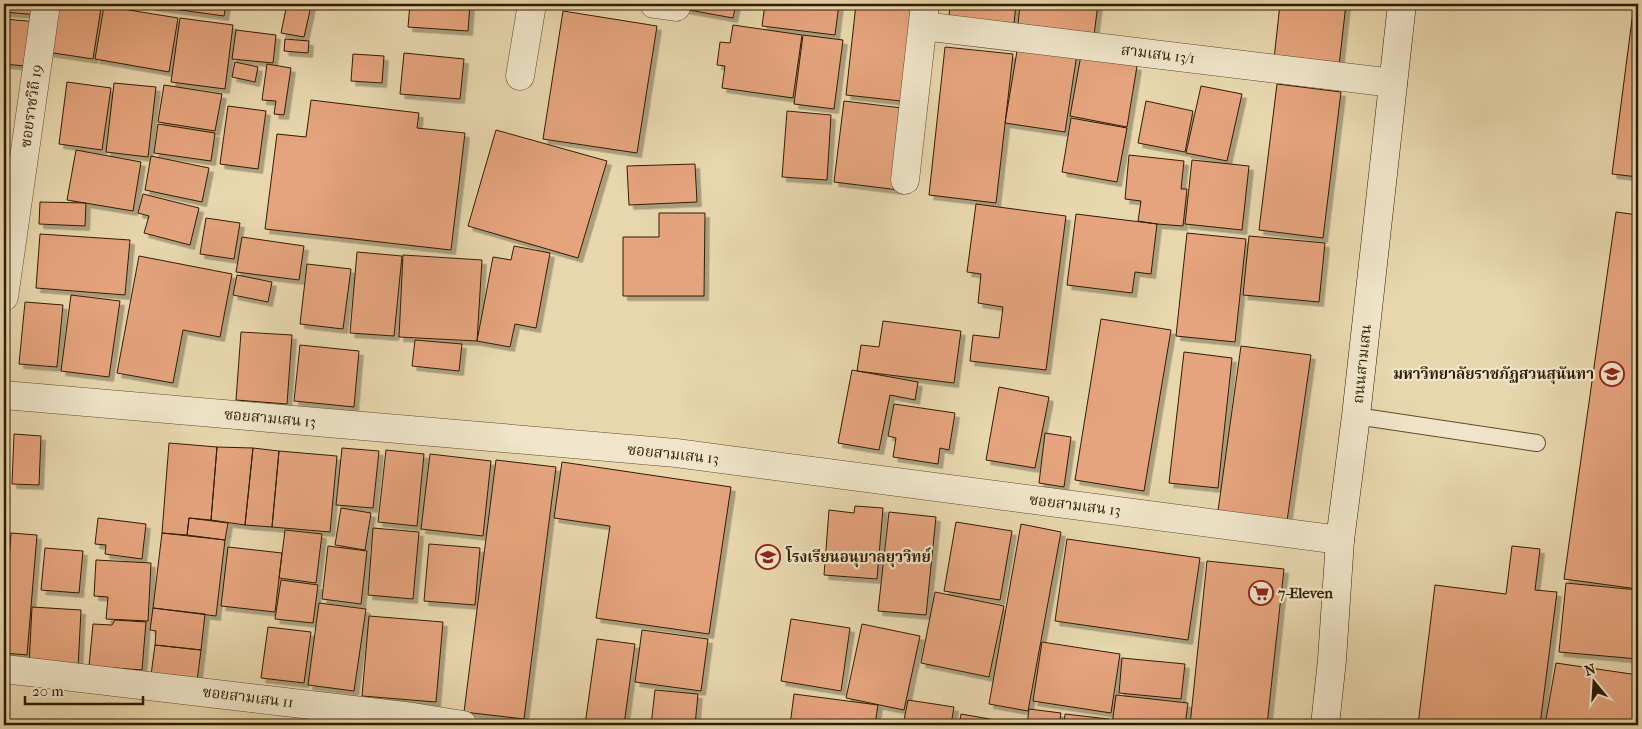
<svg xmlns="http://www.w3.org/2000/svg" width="1642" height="729" font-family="'IM FELL French Canon','Noto Serif Thai',serif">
<defs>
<filter id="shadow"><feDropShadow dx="4.5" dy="4.5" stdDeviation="0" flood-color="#0004"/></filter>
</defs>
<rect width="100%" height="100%" fill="#e8d7ad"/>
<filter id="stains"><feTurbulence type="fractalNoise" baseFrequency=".004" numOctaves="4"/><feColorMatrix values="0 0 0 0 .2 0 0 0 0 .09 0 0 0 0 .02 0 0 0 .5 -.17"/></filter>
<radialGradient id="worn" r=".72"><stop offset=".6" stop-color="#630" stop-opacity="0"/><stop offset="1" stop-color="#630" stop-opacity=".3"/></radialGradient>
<path fill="#e5a47d" stroke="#321c00" filter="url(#shadow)" d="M4 4H41L40 15 4 12Z
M55 4H69L101 8 93 59 47 52Z
M151 4H226L224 16 151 6Z
M287 4 311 6 304 37 281 33Z
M410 4H470L468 31 408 27Z
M679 4H736L733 18 678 8Z
M765 4H839L835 35 762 26Z
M856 4H921L910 102 846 95Z
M950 4H1016L1014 24 949 17Z
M1020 4H1098L1093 43 1017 35Z
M1280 4H1346L1339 66 1274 59Z
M1634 4H1638V177L1612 174Z
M104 6 178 18 169 72 95 59Z
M563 11 657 26 637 153 543 139Z
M180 18 233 25 225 89 171 82Z
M4 19 39 22 35 67 4 64Z
M733 25 802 35 793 98 722 88 725 66 717 65 720 42 730 43Z
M236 30 276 35 273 63 232 59Z
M803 35 843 40 834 109 794 104Z
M285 39 309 41 308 53 284 51Z
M1018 45 1077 54 1065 132 1005 123Z
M945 47 1013 54 996 203 929 195Z
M404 53 464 59 460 99 400 94Z
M353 54 384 56 382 83 351 81Z
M1081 55 1137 66 1127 127 1070 116Z
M235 62 258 67 255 82 232 77Z
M267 64 291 68 284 115 274 114 276 101 262 100Z
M67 82 111 88 102 150 59 144Z
M114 83 156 87 148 157 106 152Z
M1277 84 1341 92 1323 238 1259 230Z
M164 85 222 94 215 131 158 122Z
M1201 86 1242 94 1227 161 1186 153Z
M311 100 419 113 417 128 465 133 451 250 265 229 277 134 306 137Z
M844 101 910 109 899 190 834 182Z
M1146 101 1193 111 1185 152 1138 143Z
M228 106 266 111 258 169 220 164Z
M787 111 831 115 827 180 782 177Z
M1071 118 1127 128 1117 182 1062 172Z
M158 124 215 133 211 161 154 153Z
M496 130 607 161 578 258 468 226Z
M76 150 141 162 133 211 67 200Z
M1129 155 1184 161 1181 189H1187L1183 226 1157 224 1138 221 1141 201 1125 199Z
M151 156 209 168 202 202 145 190Z
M1192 160 1249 166 1242 230 1185 224Z
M695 164 697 202 629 205 627 166Z
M143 194 199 208 190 245 144 233 149 216 138 213Z
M40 202 86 203 85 226 39 224Z
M976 204 1066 216 1046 370 970 361 973 335 999 338 1003 307 978 303 981 274 967 272Z
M1616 212 1638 215V589L1564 579Z
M659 213H705L704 296H623V237H659Z
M1076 214 1157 224 1151 274 1135 272 1132 293 1067 285Z
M206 218 240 223 234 259 200 254Z
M1187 233 1246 239 1235 342 1176 336Z
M40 234 130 240 125 295 36 288Z
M1249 236 1325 243 1319 302 1243 295Z
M242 237 304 246 299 280 236 272Z
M514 246 550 253 536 328 515 324 510 347 477 341 493 257 511 260Z
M357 252 402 256 394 336 350 333Z
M403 255 482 260 477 341 399 337Z
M139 256 232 274 220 337 183 330 173 383 117 373Z
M307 264 351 269 343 329 300 324Z
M237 275 272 282 268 302 233 295Z
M71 295 120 301 109 377 61 371Z
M25 302 63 305 57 367 19 364Z
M1101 319 1171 330 1144 491 1075 480Z
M883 321 961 331 954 383 857 371 861 345 879 347Z
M241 332 292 335 287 404 236 400Z
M415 340 462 344 459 371 412 366Z
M300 345 359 351 354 407 294 401Z
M1241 346 1311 355 1286 528 1217 518Z
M1184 352 1232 358 1218 488 1169 483Z
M852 370 918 382 915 400 890 395 879 450 838 443Z
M999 387 1049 397 1035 468 986 460Z
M894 404 955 413 949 450 940 448 938 464 893 457 896 438 888 436Z
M1045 433 1071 437 1064 487 1039 483Z
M14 434 41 436 39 485 12 484Z
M169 443 217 447 211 520 189 518 187 535 162 533Z
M217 447 253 448 245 525 211 520Z
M253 448 279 451 272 527 245 525Z
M342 448 379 451 373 508 336 505Z
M386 450 424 454 417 526 378 522Z
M279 451 337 456 330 532 272 527Z
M430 454 491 461 483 536 421 529Z
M496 460 556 467 524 719 464 712Z
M562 462 731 487 709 634 596 618 610 526 554 518Z
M855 506 883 508 877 579 824 575 829 510 854 513Z
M341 508 371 513 365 550 335 545Z
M889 512 936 517 926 615 878 611Z
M98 518 146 524 142 559 105 554 106 545 95 544Z
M189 518 228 523 225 540 187 535Z
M956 522 1012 531 1000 600 944 591Z
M1021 524 1061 532 1028 711 989 704Z
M373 528 419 532 413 599 368 595Z
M285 530 322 534 316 583 279 578Z
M11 533 37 535 27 655 4 653V628Z
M162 533 225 540 216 616 153 608Z
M1067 539 1200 558 1188 640 1055 621Z
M429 544 480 548 475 605 424 601Z
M328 546 367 551 361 604 322 599Z
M1512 546 1540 549 1535 590 1557 592 1540 725H1418L1435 585 1506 594Z
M228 547 282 553 275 612 221 606Z
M45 548 83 551 79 593 41 590Z
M96 560 151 563 148 621 106 619 108 597 94 596Z
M1207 561 1284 569 1267 725H1190Z
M281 580 318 585 313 623 275 619Z
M1566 583 1638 590V659L1559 652Z
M935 592 1004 606 989 677 921 663Z
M319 603 366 609 354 691 308 685Z
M32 607 81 610 78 668 29 666Z
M153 608 205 614 201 650 155 645 156 631 150 630Z
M369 616 443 622 436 702 362 696Z
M791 619 850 628 841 691 781 681Z
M115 620 146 622 142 670 89 666 93 624 112 625Z
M862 624 920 636 904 710 846 698Z
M268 627 311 632 304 683 261 678Z
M642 630 708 639 701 691 635 682Z
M597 639 635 644 624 725H585Z
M1042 642 1120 654 1111 713 1033 701Z
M155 645 201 650 197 681 151 675Z
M1122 658 1185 664 1181 699 1119 693Z
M1556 663 1638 675V725H1545Z
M655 690 698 694 695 725H651Z
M794 694 878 705 875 725H790Z
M1116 695 1188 703 1185 725H1112Z
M908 700 954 707 951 725H903Z
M1029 709 1061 713 1059 725H1027Z
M961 714 1024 725H959Z
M1065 714 1109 719V725H1064Z"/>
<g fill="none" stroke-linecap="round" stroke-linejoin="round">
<defs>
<path id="lane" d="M1356 416 1537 443"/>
<path id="street" d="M654 4 676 7
M923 26 1393 83
M520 76 532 4
M905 180 925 4
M4 297 46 4
M4 395 676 453 1340 540
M4 669 413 717 463 725"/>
<path id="secondary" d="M1325 725 1332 660 1340 540 1356 416 1402 4"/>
</defs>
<use href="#lane" stroke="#604b2b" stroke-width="18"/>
<use href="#street" stroke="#604b2b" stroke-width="29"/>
<use href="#secondary" stroke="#321c00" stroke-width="29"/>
<use href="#lane" stroke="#f0e5ca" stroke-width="16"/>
<use href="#street" stroke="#f0e5ca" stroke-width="28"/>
<use href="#secondary" stroke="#f0e5ca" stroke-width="28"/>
</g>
<defs>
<symbol id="university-ring" viewBox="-11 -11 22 22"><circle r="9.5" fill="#f0e5ca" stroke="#8f2418" stroke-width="1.5"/><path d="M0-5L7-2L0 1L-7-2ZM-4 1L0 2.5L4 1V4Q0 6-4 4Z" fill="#8f2418"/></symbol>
<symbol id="school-ring" viewBox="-11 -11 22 22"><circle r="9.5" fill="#f0e5ca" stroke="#8f2418" stroke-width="1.5"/><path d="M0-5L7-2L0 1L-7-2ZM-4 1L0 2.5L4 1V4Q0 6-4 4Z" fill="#8f2418"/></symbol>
<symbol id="supermarket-ring" viewBox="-11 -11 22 22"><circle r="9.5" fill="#f0e5ca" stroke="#8f2418" stroke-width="1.5"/><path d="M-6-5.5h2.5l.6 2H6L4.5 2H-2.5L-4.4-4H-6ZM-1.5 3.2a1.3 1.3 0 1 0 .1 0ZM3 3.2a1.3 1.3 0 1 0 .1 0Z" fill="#8f2418"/></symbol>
</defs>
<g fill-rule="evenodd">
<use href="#university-ring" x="1598" y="360" width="28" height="28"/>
<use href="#school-ring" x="754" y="543" width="28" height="28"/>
<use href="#supermarket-ring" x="1247" y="579" width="28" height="28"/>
</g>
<g text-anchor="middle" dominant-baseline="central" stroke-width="4.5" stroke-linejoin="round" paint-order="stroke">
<g font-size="15" fill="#321c00" stroke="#f0e5ca">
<text transform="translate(1158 54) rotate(7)">สามเสน 13/1</text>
<text transform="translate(31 106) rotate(-82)">ซอยราชวิถี 19</text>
<text transform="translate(1362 364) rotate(-84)">ถนนสามเสน</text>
<text transform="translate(270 418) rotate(5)">ซอยสามเสน 13</text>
<text transform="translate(673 454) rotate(6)">ซอยสามเสน 13</text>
<text transform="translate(1075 505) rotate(7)">ซอยสามเสน 13</text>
<text transform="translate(248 697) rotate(7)">ซอยสามเสน 11</text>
</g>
<g font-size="15" font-weight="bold" fill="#321c00" stroke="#f0e5ca" text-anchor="start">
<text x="1594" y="374" text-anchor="end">มหาวิทยาลัยราชภัฏสวนสุนันทา</text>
<text x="786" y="557">โรงเรียนอนุบาลยุววิทย์</text>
<text x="1278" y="593">7-Eleven</text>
</g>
</g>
<rect width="1642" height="729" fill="none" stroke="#e8d7ad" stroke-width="20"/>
<rect x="5" y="5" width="1632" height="719" fill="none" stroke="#321c00" stroke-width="2.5"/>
<rect x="10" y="10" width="1622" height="709" fill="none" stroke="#321c00"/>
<g transform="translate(1594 682) rotate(342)" stroke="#f0e5ca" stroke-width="4" paint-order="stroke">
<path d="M0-4L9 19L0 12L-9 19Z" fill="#321c00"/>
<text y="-8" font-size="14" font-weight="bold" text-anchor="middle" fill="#321c00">N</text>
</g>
<path d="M25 696v8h118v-8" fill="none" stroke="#321c00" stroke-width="2.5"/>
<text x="32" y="696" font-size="15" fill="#321c00" stroke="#f0e5ca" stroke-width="4" paint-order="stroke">20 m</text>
<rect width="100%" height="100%" filter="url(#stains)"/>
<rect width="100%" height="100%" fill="url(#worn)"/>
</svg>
